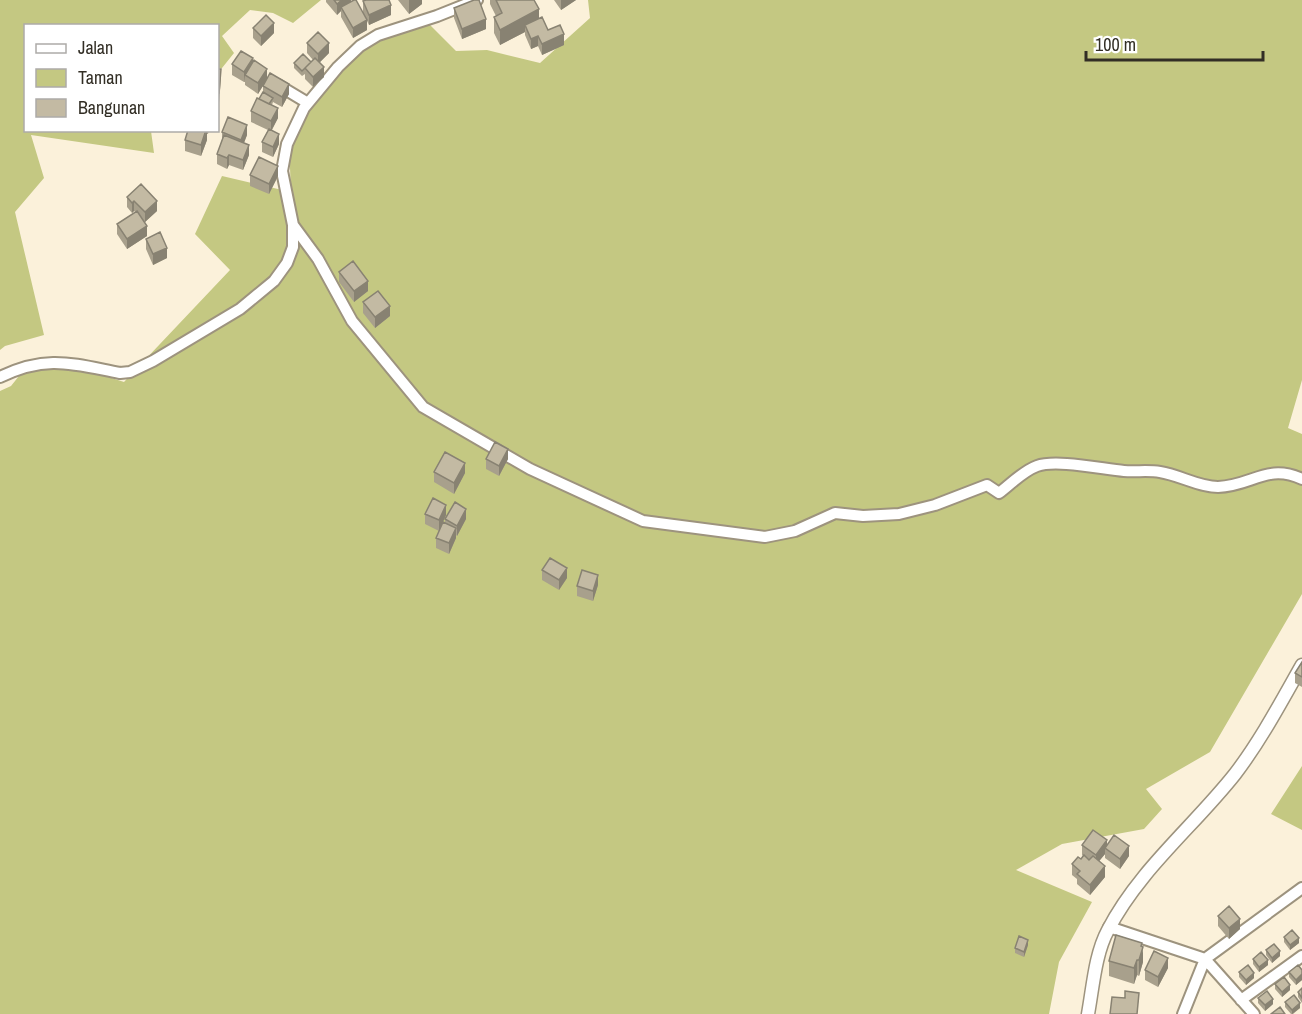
<svg xmlns="http://www.w3.org/2000/svg" width="1302" height="1014" font-family="'Archivo Narrow',sans-serif">
<rect width="100%" height="100%" fill="#fbf1da"/>
<path fill="#c4c882" d="M0 0H321L293 23 273 13 250 10 222 36 234 53 222 68H218V26H26V130L151 131 154 153 31 135 44 178 15 212 44 335 5 346 0 350Z
M588 0H1302V380L1288 428 1302 434V594L1210 752 1146 789 1162 809 1144 829 1062 844 1016 870 1092 902 1059 962 1049 1014H0V391L11 386 23 371 49 364 90 371 124 382 230 270 195 234 222 176 291 192 289 144 319 90 366 43 427 22 456 51 487 50 540 63 590 18Z
M1302 766V830L1271 814Z"/>
<g fill="none" stroke-linecap="round" stroke-linejoin="round">
<defs>
<path id="minor" d="M278 85 308 103
M293 225 318 259 352 321 423 407 530 469 643 521 765 537 795 531 835 513 863 516 899 514 935 505 987 485 999 493C1011 484 1023 471 1037 466 1056 459 1102 469 1124 471 1136 472 1148 470 1160 472 1180 475 1198 487 1218 487 1252 486 1267 463 1302 479
M0 377C47 354 73 364 120 373L130 372 153 361 240 309 274 281 287 263 293 247V225L282 171 287 144 304 108 338 67 360 46 378 35 437 16 477 0
M1109 927 1205 959 1302 888
M1241 1000 1302 956
M1183 1014 1205 959 1254 1014"/>
<path id="tertiary" d="M1088 1014C1093 987 1095 954 1108 930 1139 870 1194 826 1235 774 1261 740 1281 702 1302 665"/>
</defs>
<use href="#minor" stroke="#9d937e" stroke-width="14"/>
<use href="#tertiary" stroke="#9d937e" stroke-width="15"/>
<use href="#minor" stroke="#fff" stroke-width="10"/>
<use href="#tertiary" stroke="#fff" stroke-width="12"/>
</g>
<path fill="#a8a08c" d="M326 0H351V2L363 12V1L391 15 369 25 367 21V30L353 38 341 17V11L337 15 326 2Z
M398 0H422V4L409 14Z
M490 0H534L539 18 548 30 564 45 542 55 538 46 531 49 525 35V32L500 45 494 33V17L496 16 490 4Z
M554 0H576L561 10Z
M454 8 486 29 462 39 454 18Z
M253 28 274 33 261 46 253 38Z
M307 43 329 53 320 62 324 77 313 87 305 79V74L302 76 294 68V63L311 62 313 60 307 53Z
M232 64 267 78 289 94 282 107 273 102 272 105 278 118 272 130 279 144 273 157 262 152V142L268 130 251 122V111L263 93V86L264 84 258 94 245 85V82H244L232 75Z
M218 69 221 79 219 103H218Z
M188 130H209L208 134H207V140L201 156 185 151V140Z
M222 132 247 135 244 143 249 155 243 170 229 165 227 169 217 164V154L222 140Z
M250 175 278 176 269 194 250 186Z
M127 197 157 211 145 222 147 236 127 249 117 234V224L136 212 134 211 132 213 127 207Z
M146 239 167 258 153 265 146 249Z
M339 272 368 291 354 302 339 282Z
M363 302 390 316 375 328 363 313Z
M486 459H508L499 476 486 469Z
M434 472 465 473 454 494 434 482Z
M425 514 446 515 439 531 425 524Z
M445 519H466L457 536 456 535V538L449 554 436 548V538L445 523Z
M542 570 567 578 559 590 542 580Z
M598 585 593 601 577 596V586Z
M1302 662V687L1295 683V673Z
M1107 844 1129 856 1120 869 1105 858V854L1099 861 1105 877 1090 895 1077 884V879L1072 875V864L1081 859 1083 856 1082 855V845Z
M1218 916 1240 929 1229 939 1218 926Z
M1284 937 1299 943 1290 950 1284 942Z
M1028 945 1024 957 1015 953V948Z
M1142 947 1143 962 1139 976 1137 975 1134 984 1109 976V961Z
M1266 950 1280 956 1272 963 1266 955Z
M1253 959 1268 965 1259 972 1253 964Z
M1168 968 1158 987 1145 980V970Z
M1302 970V980L1296 985 1289 977V972Z
M1239 972 1254 978 1246 985 1239 977Z
M1275 984 1290 990 1282 997 1275 989Z
M1302 988V1003L1298 997V992Z
M1258 998 1273 1004 1265 1011 1258 1003Z
M1285 1002 1300 1008 1293 1014H1291L1285 1007Z"/>
<path fill="#888272" d="M342 0H351V3L341 7V11L337 15V4Z
M409 0H422V4L409 14Z
M561 0H576L561 10Z
M391 5V15L369 25V15Z
M539 9V24L525 25V32L500 45V30Z
M486 19V29L462 39V29Z
M367 20V30L353 38V28Z
M274 23V33L261 46V36Z
M564 34V45L542 55V44Z
M538 36V46L531 49V39Z
M329 43V53L318 64V54Z
M253 58V69L245 75 244 82V72Z
M324 67V77L313 87V77Z
M267 69V79L258 94V83Z
M289 84V94L282 107V97Z
M278 108V118L271 131V121Z
M247 125V135L241 150V140Z
M207 130V140L201 156V145Z
M279 134V144L273 157V147Z
M249 145V155L243 170V160Z
M229 155V165L227 169V158Z
M278 166V176L269 194V184Z
M134 201V211L132 213V203Z
M157 201V211L145 222V212Z
M147 226V236L127 249V239Z
M167 248V258L153 265V254Z
M368 281V291L354 302V291Z
M390 306V316L375 328V317Z
M508 449V459L499 476V466Z
M465 463V473L454 494V483Z
M446 505V515L439 531V520Z
M466 509V519L457 536V526Z
M456 528V538L449 554V543Z
M567 568V578L559 590V580Z
M598 575V585L593 601V591Z
M1107 840V850L1105 848V854L1096 865V855Z
M1129 846V856L1120 869V859Z
M1105 866V877L1090 895V885Z
M1240 919V929L1229 939V928Z
M1299 938V943L1290 950V945Z
M1028 940V945L1024 957V952Z
M1142 943V953L1143 947V962L1139 976V960Z
M1280 951V956L1272 963V958Z
M1168 958V968L1158 987V977Z
M1137 960V975L1134 984V968Z
M1268 960V965L1259 972V967Z
M1254 973V978L1246 985V980Z
M1302 974V980L1296 985V980Z
M1290 985V990L1282 997V992Z
M1273 999V1004L1265 1011V1005Z
M1300 1003V1008L1292 1014V1010Z"/>
<path fill="#c3baa3" stroke="#888272" stroke-width="1.5" d="M334 0H342L337 4Z
M354 0H356L367 20 353 28 341 7Z
M366 0H389L391 5 369 15 363 1Z
M474 0H479L486 19 462 29 454 8Z
M496 0H534L539 9 500 30 494 17 502 13Z
M266 15 274 23 261 36 253 28Z
M542 17 548 30 560 25 564 34 542 44 538 36 531 39 525 25Z
M318 32 329 43 318 54 307 43Z
M241 51 253 58 244 72 232 64Z
M303 54 311 62 302 71 294 63Z
M315 58 324 67 313 77 305 68Z
M254 60 267 69 258 83 245 75Z
M218 69H221L219 93H218Z
M270 73 289 84 282 97 263 86Z
M263 92 273 98 269 104 259 99Z
M257 98 278 108 271 121 251 111Z
M228 117 247 125 241 140 222 132Z
M269 129 279 134 273 147 262 142Z
M188 130H206L201 145 185 140Z
M224 135 249 145 243 160 229 155 227 158 217 154Z
M259 157 278 166 269 184 250 175Z
M141 184 157 201 145 212 134 201 132 203 127 197Z
M137 211 147 226 127 239 117 224Z
M160 232 167 248 153 254 146 239Z
M353 261 368 281 354 291 339 272Z
M378 291 390 306 375 317 363 302Z
M495 442 508 449 499 466 486 459Z
M445 452 465 463 454 483 434 472Z
M433 498 446 505 439 520 425 514Z
M455 502 466 509 457 526 445 519Z
M443 522 456 528 449 543 436 538Z
M550 558 567 568 559 580 542 570Z
M582 570 598 575 593 591 577 586Z
M1302 662V677L1295 673Z
M1093 830 1107 840 1096 855 1082 845Z
M1114 835 1129 846 1120 859 1105 848Z
M1084 855 1089 860 1093 856 1105 866 1090 885 1077 874 1080 871 1072 864 1078 857 1081 859Z
M1229 906 1240 919 1229 928 1218 916Z
M1292 930 1299 938 1290 945 1284 937Z
M1116 935 1142 943 1141 946 1143 947 1139 960H1137L1134 968 1109 961Z
M1019 936 1028 940 1024 952 1015 948Z
M1274 944 1280 951 1272 958 1266 950Z
M1154 951 1168 958 1158 977 1145 970Z
M1261 952 1268 960 1259 967 1253 959Z
M1248 965 1254 973 1246 980 1239 972Z
M1298 965 1302 970V974L1296 980 1289 972Z
M1284 977 1290 985 1282 992 1275 984Z
M1302 988V998L1298 992Z
M1125 991 1139 993 1137 1014H1110L1112 997 1125 998Z
M1267 991 1273 999 1265 1005 1258 998Z
M1294 995 1300 1003 1292 1010 1285 1002Z
M1280 1007 1285 1014H1271Z"/>
<rect x="24" y="24" width="195" height="108" fill="#ffffff" stroke="#adaba8" stroke-width="1.5"/>
<rect x="36" y="44" width="30" height="9" fill="#ffffff" stroke="#adaba8" stroke-width="1.5"/>
<text x="78" y="54" font-size="18" fill="#322e25">Jalan</text>
<rect x="36" y="69" width="30" height="18" fill="#c4c882" stroke="#adaba8" stroke-width="1.5"/>
<text x="78" y="84" font-size="18" fill="#322e25">Taman</text>
<rect x="36" y="99" width="30" height="18" fill="#c3baa3" stroke="#adaba8" stroke-width="1.5"/>
<text x="78" y="114" font-size="18" fill="#322e25">Bangunan</text>
<path d="M1086 51v9h177v-9" fill="none" stroke="#322e25" stroke-width="3"/>
<text x="1095" y="51" font-size="18" fill="#322e25" stroke="#ffffff" stroke-width="4.5" paint-order="stroke">100 m</text>
</svg>
